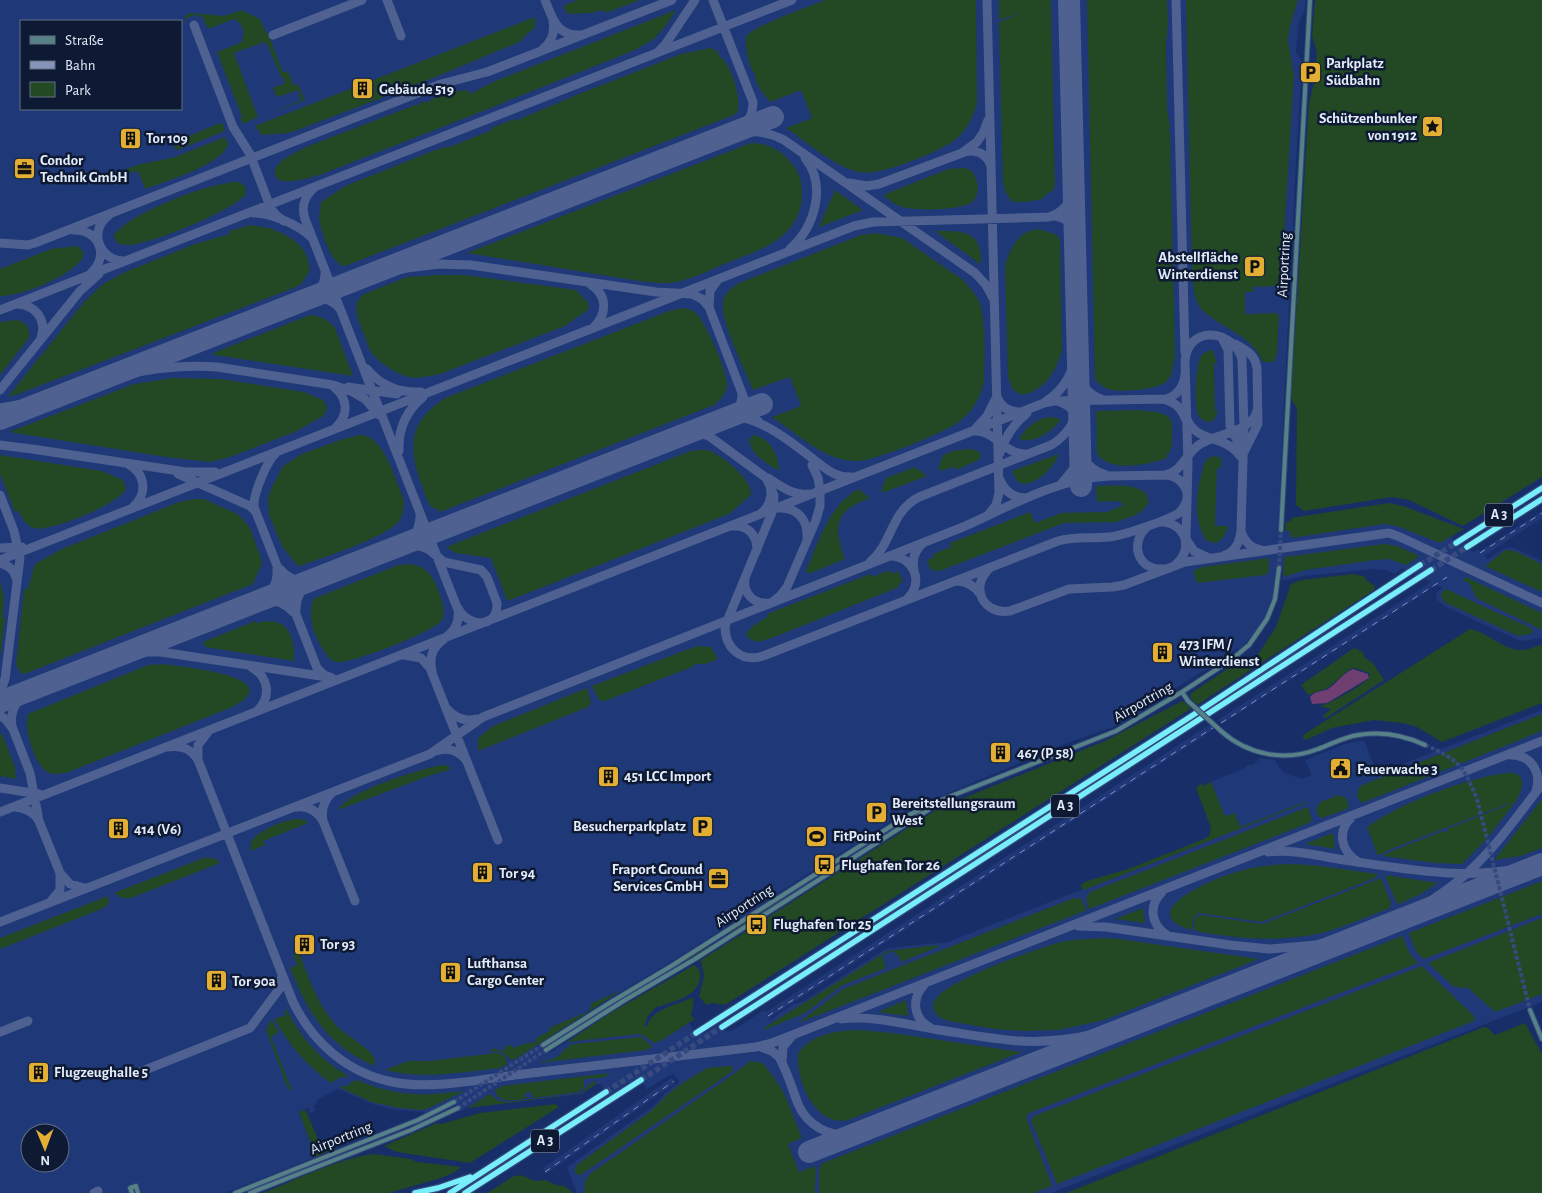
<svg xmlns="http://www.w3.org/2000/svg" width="1542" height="1193" font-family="'Alegreya Sans',sans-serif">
<rect width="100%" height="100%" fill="#172e69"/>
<path fill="#1e3878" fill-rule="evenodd" d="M0 0H1306L1304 12 1299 22 1296 52 1302 61 1295 181 1278 530 1285 531 1286 522 1291 521V518L1389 503 1403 506 1464 529 1451 536 1455 543 1461 545 1464 543 1469 549 1474 552 1478 549 1480 551 1542 511V518L1484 556 1488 559 1505 548 1511 547 1542 561V638L1524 641 1518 640 1446 607 1437 600 1436 593 1442 588 1437 585 1222 724 1218 720 1431 582 1402 568 1395 574 1385 570 1374 569 1303 576 1282 581 1283 569 1276 568 1273 595 1266 615 1255 632 1239 650 1238 648 1137 714 1113 727 1067 743 906 811 671 962 589 1011 541 1043 547 1052H551L567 1042 670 1030 673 1033 689 1023 697 1035 703 1034 720 1023 725 1031H732L764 1010 766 1012 1211 724 1216 728 769 1018 770 1020 792 1005 804 1001 887 948 948 942 1217 836 1199 787 1244 768 1247 765H1253L1260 758 1275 760 1279 767 1284 773 1302 779 1312 775 1305 760 1345 744 1364 740 1377 774 1542 710V1002L1051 1193H577L567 1167 656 1104 665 1093 679 1082 674 1074 668 1076 647 1089 640 1079H635L609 1096 601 1084H596L581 1094 467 1108 460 1112 454 1102 450 1101 426 1114 425 1112 398 1110 375 1105 338 1089 317 1100 316 1105 313 1106 315 1111 310 1113 308 1108 299 1112 316 1157 225 1193H0ZM21 21H181V109H21ZM30 1133H60V1163H30Z
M671 1078 675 1083 546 1174 543 1168Z"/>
<path fill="#234824" d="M577 0H640L606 13 604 10 590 13 568 14 563 6Z
M825 0H976L977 104C973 117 967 130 956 139 944 150 894 169 878 171 870 173 862 173 855 171 831 164 807 142 786 128L812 118 801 90 770 102C763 93 755 85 755 74 749 68 745 46 746 37 754 25 809 7 825 0Z
M999 0H1051L1055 185 1053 190 1043 197V199L1025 202H1012L1006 193 1003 184 999 22 1022 13 999 20Z
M1087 0H1167L1168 25 1166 43 1167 108 1170 128 1168 131 1170 132 1175 356C1173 364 1173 377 1166 382 1156 390 1119 393 1108 389 1102 387 1099 383 1095 379Z
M1186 0H1298L1290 26 1288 41 1294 76 1281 285 1278 286 1253 287V292H1245V314L1277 313 1279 316 1277 354 1274 362H1263C1254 338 1225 329 1207 314 1205 312 1200 309 1199 306 1193 296 1193 282 1192 271Z
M1315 0H1542V477L1463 526 1409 500 1392 497 1304 511 1296 505 1297 408 1291 399 1309 102 1314 84 1317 52 1312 36Z
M241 10 260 19 266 33H268L283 73 288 71 293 85 298 84 305 100 271 113 301 100 298 90 277 97 273 88 285 83 284 79 281 77 268 46 264 42 234 53 258 117 243 124 240 118 242 117 217 52 242 42C245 32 244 25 234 19L208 29 202 16 198 17 197 14 185 19 186 22 184 23 185 16 191 13 224 16Z
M676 10 667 24 654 39 635 50 510 100 508 99 506 102 317 176 315 175 313 177C305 179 277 187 275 174 274 171 275 169 277 166 283 158 296 152 306 147L415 105 416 106 424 101 426 103 436 97 437 98 444 94 445 96 449 93 450 95 457 91 467 90 470 94 493 82Z
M535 17V27L519 42 431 79 300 129 288 133 262 135 255 126Z
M710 48 715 50 719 53V56C732 64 741 97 738 112L734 115 345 266 344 265 341 266 332 256 324 239 319 219 321 202 345 186 438 149 452 146 492 130 491 128 514 119 515 121 579 94 681 54Z
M220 123 223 124 225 131 177 150 175 149 174 144 175 142Z
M225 137 228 144C224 164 164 182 145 189L138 171 130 173 129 171 125 173 124 170 137 165 175 157Z
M751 143C770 143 784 152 795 168 801 176 802 187 802 197 799 240 757 251 724 264 710 270 696 277 681 281 659 287 625 278 602 275 557 268 512 260 467 253Z
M965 168C973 170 975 175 977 182 979 187 978 195 974 200 966 211 915 211 902 207 895 205 889 200 883 195L948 169Z
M239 182 245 186 246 194C233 211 151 244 129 245 123 245 119 244 115 241L114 235C130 213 212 181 239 182Z
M835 190 863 210 819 227Z
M251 225 274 229 275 232 278 231C298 242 307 247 310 271L301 284 296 287 18 394 8 397 41 355 44 354V352L79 308 81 307 83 303 103 284 125 272 195 244 230 234 229 231Z
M1039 229 1057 235 1060 240 1062 349C1057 370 1045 391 1022 395L1013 390 1008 377 1005 266C1009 249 1019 230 1039 229Z
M935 231C961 231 982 229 981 263L980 264Z
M876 233 902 238 963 280C968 286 974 292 978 299 987 318 984 361 984 382 980 398 973 411 960 421 947 432 878 459 860 461 855 461 849 461 845 460 820 456 793 431 772 417L801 406 790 377 753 390C745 371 719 318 723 300 725 292 733 287 739 283L861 235Z
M77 246 83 251V258C69 277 23 296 0 296V269L51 249Z
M438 275H465L576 290 588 302 589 309 565 326 440 374C429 376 416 380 405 376 393 372 377 361 370 351 367 345 366 338 363 332 358 319 350 304 364 294L407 277Z
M682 308C688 309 693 310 697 314 706 324 728 372 727 386 726 394 721 399 714 405L440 512 439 510 431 507 429 504C412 461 399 428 445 398L669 311Z
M310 315C321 316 328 319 335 328L353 376 214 355 213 353Z
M16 320C26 321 31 328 29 338L0 375V322Z
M1213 350 1217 363H1214L1215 410 1218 411 1214 420 1209 422C1205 421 1202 420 1199 416 1193 406 1196 368 1200 358 1203 352 1208 351 1213 350Z
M173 378 221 379 304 392 323 400 326 404 327 410 323 416 297 431 230 457 210 462 166 457 9 432 134 384Z
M1138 410C1150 412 1166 410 1172 422V447L1170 448V453H1167V458C1148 465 1111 473 1097 454L1096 411Z
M1053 417 1061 420C1051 432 1035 444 1019 439 1027 426 1038 417 1053 417Z
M359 435C384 433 396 482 404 500 404 507 403 514 400 520 389 537 321 558 300 566L297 565 283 548 269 515 268 499 271 489 283 466 302 454 340 440Z
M755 435C771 440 779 455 779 471 767 463 750 455 749 439Z
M971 449 980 452 981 456 980 459 957 470 955 467 939 471V466L943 455 956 450Z
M693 450 694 451C699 450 705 449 710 451 723 456 753 480 751 495L729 514 510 600H507L491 558 456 553 446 547Z
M1059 454C1053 468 1039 483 1023 484L1017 481 1012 471Z
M0 455 102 471 123 480 126 489C119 504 49 533 33 528 26 525 22 517 18 511L15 512 0 474Z
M1215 456 1221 458V468H1217L1215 526H1228C1225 539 1217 548 1205 539 1192 515 1197 486 1205 462L1208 458Z
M915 467 927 476 882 493V488L886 478Z
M1096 486C1113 486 1132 483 1146 493L1149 502 1144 509 1136 515 1116 522 1064 523 937 572 936 569 931 571 927 560 934 557 933 554 951 547 950 543 1030 512 1035 523 1061 513 1107 512 1124 505 1118 501 1097 502Z
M858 489 870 498C834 511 833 526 845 559L808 574 806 571C819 541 828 507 858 489Z
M194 499H204L235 513 240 516 250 528 260 555 262 563 253 584 24 674 21 673 16 665 24 590 28 588 35 564 62 549 179 502Z
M1389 503 1403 506 1464 529 1440 543 1397 526 1384 524 1291 538 1290 531H1285L1286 522 1291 521V518Z
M1384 544 1397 546 1420 556 1406 565 1389 559 1375 560 1306 570 1283 577 1284 557Z
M1505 550 1515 551 1542 564V592L1485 566Z
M1269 558V572L1265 575 1197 583 1193 571 1202 567Z
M409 564C424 565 431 573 437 587 440 595 447 611 442 620 436 631 349 665 336 662 326 660 314 634 312 624 310 616 311 605 313 599L398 565Z
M890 570 891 574 898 571 903 582 898 584 899 587 772 638 757 642 748 638 746 633 753 626 768 616 767 614 870 574 872 577Z
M1353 574 1366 577 1365 579 1375 586 1374 590 1197 705 1191 699 1190 694 1243 658 1252 659 1257 656 1276 627 1291 584 1302 580Z
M1466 577 1542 613V630L1476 598 1470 584 1463 580Z
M0 581 4 596 3 617 5 618 0 659Z
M1446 589 1531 628 1533 632 1530 634 1518 636 1444 602 1441 596 1442 592Z
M255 621 256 623C287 615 295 634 294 661L205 647 203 642Z
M1470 629C1486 631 1506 652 1522 650 1529 650 1535 646 1542 645V703L1442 742 1417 727 1403 723 1374 720 1332 728 1306 740 1303 738V735Z
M698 646 711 647 718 659 705 664H694V666L605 701 599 700 592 686 686 650Z
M1354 648 1363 652 1365 658 1373 663 1384 680 1326 718 1322 717 1331 709 1319 706C1330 704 1363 685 1370 677L1369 673 1355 668 1350 669 1328 688 1308 695 1301 685Z
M163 664C175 666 259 673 249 694 246 700 236 705 230 708L66 773C60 773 54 775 49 773 35 767 23 728 28 714L148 665Z
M587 688 591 702 588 707 478 751V738L493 726Z
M1182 701 1192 708 725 1005 712 1003 706 1005 701 998H699L704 976 701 960 939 808 1105 741Z
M1542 714V731L1362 803 1357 797 1358 790 1362 785Z
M0 733 3 736 15 767 16 779 0 776Z
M442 765 449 766 450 770 431 775 338 810C348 791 420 769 442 765Z
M1506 773C1529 771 1523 790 1515 803L1507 804 1386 851 1381 855 1377 854 1367 827C1403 802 1463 779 1506 773Z
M1211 782 1225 816 1235 813 1240 827 1305 802 1306 803 1084 890 1082 889 1081 885 1084 882 1128 869 1204 839 1209 836 1211 828 1196 788 1201 783 1202 786Z
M1339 795 1347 799 1349 808 1322 818 1318 816 1316 809 1320 802Z
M1542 799V848L1521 856 1494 860Z
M1510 804H1514L1484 842 1462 864 1435 863 1383 856 1387 853 1443 831 1447 833V829Z
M1308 807 1312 820 1309 823 1089 909 1086 898 1090 892Z
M298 819 305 820 308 823 263 841 265 845 250 851 251 841C263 829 281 820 298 819Z
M1333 833 1335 849 1305 844Z
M206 857 207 858H215L220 863 131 898H122L114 893Z
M843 859 729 935 727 933Z
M1294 864 1320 866 1378 874 1375 878 1262 922 1199 913 1194 917 1191 930C1130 912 1219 876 1240 871 1257 866 1275 864 1294 864Z
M1385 875 1438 883 1419 895 1399 904 1395 900Z
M1381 878 1391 903 1390 908C1368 916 1345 927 1322 933 1290 940 1258 940 1227 936 1216 934 1203 934 1193 929L1195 918 1200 915 1263 924Z
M1542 881V914L1424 959 1416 952 1409 933Z
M108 896 109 903 104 908 0 949V938Z
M1074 898 1081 899 1087 910 798 1023 843 989Z
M1143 908 1145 923 1115 919Z
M1542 918V994L1495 1012 1468 988 1454 987 1428 963Z
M1402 936 1410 954 1418 963 1029 1113 1026 1117 1029 1125 1052 1186 1033 1193H819V1168L823 1163Z
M1103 938 1119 939 1259 959 1104 1020 1059 1030 1022 1031 994 1029 949 1021 940 1018 934 1011C933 1007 932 1004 935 1000 945 981 1038 948 1061 942 1075 939 1089 939 1103 938Z
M712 943 711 946 590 1019V1017Z
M937 945 938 947 901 962 898 955H896L894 951 882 955 886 968 841 986 805 1013 764 1030V1028L887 951Z
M299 952C309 978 317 1004 336 1025 348 1038 370 1047 375 1059L374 1066C327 1045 308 1013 290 968L297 965 293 954Z
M694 965C699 968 701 972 700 978 697 998 674 1000 659 1007L657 1006 648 1016 644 1026H647C653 1008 675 1006 691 998H693C695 1003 691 1010 691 1016L695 1019 662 1040 655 1043 640 1034 567 1042 612 1012Z
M1422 966 1474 1016V1021L1057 1184 1031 1120 1034 1116Z
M622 990 517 1058 511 1060 502 1052H491V1050L496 1048 498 1051 505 1050V1046L511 1045 512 1048 531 1042 532 1044 537 1040 536 1038 550 1031 549 1028 589 1011 592 1003Z
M906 1000 908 1016 878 1012Z
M287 1010C301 1038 321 1061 349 1076L339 1078 331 1083C307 1066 289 1045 274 1019L286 1015 284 1011Z
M271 1020H272L279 1032 271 1037 292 1090 288 1089 266 1030Z
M1525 1023 1542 1054V1193H1066L1484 1027 1488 1028 1495 1035Z
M860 1030 892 1033 1022 1052 848 1120C815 1127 796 1080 798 1054 810 1034 839 1030 860 1030Z
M641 1037 651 1045 652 1047 646 1050 538 1063C543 1060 548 1061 553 1059 561 1056 565 1047 573 1044Z
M496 1053 502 1054 506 1058 507 1064 501 1068C462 1072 423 1080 385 1070L408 1061H430Z
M750 1061 763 1063 777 1082 784 1093 802 1138 788 1144 799 1172 814 1166 816 1171 815 1193H584L585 1181 591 1173 735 1073Z
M726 1066H732L733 1071 582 1174 578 1175 575 1173V1168L578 1164 651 1111 669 1093 681 1084 707 1068Z
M610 1073 605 1077 584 1079V1088L578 1092 533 1098 531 1092 525 1093V1097H529V1098C517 1099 498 1106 495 1090L502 1086Z
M357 1080C398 1097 422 1096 465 1091L429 1108 421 1110 399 1108 371 1102 339 1087 350 1085 349 1083Z
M596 1081V1084L581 1094 467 1108 490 1094 499 1101 506 1102 578 1094C587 1091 586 1083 596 1081Z
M555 1104 559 1107 470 1163 397 1152 384 1146 437 1123 441 1124 480 1113Z
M304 1110 306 1111 322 1148 326 1150 334 1148V1149L316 1157 299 1112Z
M374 1154 411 1159 417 1162 461 1167 455 1172 441 1178 389 1193H263C298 1179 336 1159 374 1154Z
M521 1175 535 1181 545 1180 556 1185 565 1186 573 1193H487L514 1176Z"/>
<path fill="#6f3f72" d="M1353 669 1368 674 1369 678 1327 703 1312 704 1310 697C1315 691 1321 692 1328 689 1336 684 1342 674 1353 669Z"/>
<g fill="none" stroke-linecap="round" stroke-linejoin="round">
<path stroke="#4e6190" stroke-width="9" d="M387 0 401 36
M545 0C552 18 557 36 580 35
M713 0 753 102C753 115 748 123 737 130
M987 0 999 493 996 505 989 514
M1176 0 1185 352
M194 25 233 127 250 154 271 209 277 216 284 221
M273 35 362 0
M543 49C552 42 555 33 553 21
M659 51 665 45 695 0
M732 133C751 130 767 131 784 140L975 273 986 285 993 298
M964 152C977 149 987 154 991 166
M849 183 867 186 879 184 962 153 977 142 983 133 988 120
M314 188C304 197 301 206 305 219L458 610C462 643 424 635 432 671
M253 213C269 212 299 225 311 237
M109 215C88 230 99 260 123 261
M1052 216C1064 216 1071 222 1075 234
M73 230C99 229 110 256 91 273
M0 243 28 245 35 243 441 84 487 72 672 0
M790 249C815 227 827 185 805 158
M365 276 407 268 439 264 471 265 656 292 692 294 702 299 709 307 750 414 759 422
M590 284C607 294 608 313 594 327
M309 298C319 292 325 285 325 273
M306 299C319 296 331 297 340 309
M17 304C36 305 47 320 41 338
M709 307 710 291 717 281
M0 310 792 0
M1222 338 1228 350 1230 426 1242 451
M1235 344C1246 350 1255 354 1257 368L1258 424 1244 452
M367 369C381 386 400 393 421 392
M1078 369C1080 384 1088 394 1101 399
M88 385C131 371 172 364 217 367L333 385 353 392 365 399 379 415
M334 387C348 398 349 415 336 427
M348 387 397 394
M0 390 80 291 99 274
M997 397C1001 407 1008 412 1019 412
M1162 399C1174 401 1181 407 1185 418
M1045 402C1066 389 1076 368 1077 343
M1060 402C1071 406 1078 414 1079 427
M0 408 38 401 75 390
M728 417C757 413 795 445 817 462 828 471 838 478 852 477
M728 417C738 413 742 404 742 393
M1187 419C1196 443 1227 435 1240 456
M0 421 23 410
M976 428 987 416 995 400
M975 431C995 430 1004 454 1025 454
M684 434 698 433 709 436 765 477C774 488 773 505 760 514
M0 445 32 449 186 472H215
M399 451C398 429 406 411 423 397
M1080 451C1086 465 1094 472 1109 476L1168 475C1178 477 1184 482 1187 492
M277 452C267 460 253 494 254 507L317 668 324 675 332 678
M1000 453C1005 437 1015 423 1027 413
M128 464C145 473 148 493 134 506
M178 474 250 506 256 512
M1165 475C1184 471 1186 451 1202 443 1219 434 1252 431 1257 411
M768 478C781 486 793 496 808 494
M768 480 774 496 773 510 725 626C725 648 741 663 763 656L1058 541C1075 536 1092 539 1109 537 1122 536 1168 520 1179 513 1183 509 1185 505 1187 500
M1000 480C1005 492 1014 498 1026 498
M1062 483 1075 467 1080 451
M0 495 14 531 20 558 5 679 0 693
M779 508C796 507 808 519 807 537
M1161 522C1185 522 1195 549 1175 565
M733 526C748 525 757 535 757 550
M1147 527C1129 543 1138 571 1163 569
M1241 531C1244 541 1250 548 1261 550
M401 545C413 540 420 529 420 516
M399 546H420L428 549 444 562 481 570 487 577 497 603C498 630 467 627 458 608
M0 548 22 547
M891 556C914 557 924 582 908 598
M1207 557 1194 551 1186 539 1188 463 1185 362C1187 325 1232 328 1242 359L1244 427 1241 530C1240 542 1236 551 1225 555
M0 560 854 226 873 222 1049 217C1064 212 1071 202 1074 187
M870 562C893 543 890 512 919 497L1051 445C1068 435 1076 421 1079 401
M0 563C9 565 15 571 17 581
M279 568C288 579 299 583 312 580
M990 568C969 587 983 615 1010 611L1069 589 1113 587 1124 585 1185 562 1389 533 1400 537 1542 603
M914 569C912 559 915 550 923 543
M745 579C743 595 755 605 771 603L780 596 787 587 816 520 820 506V491L818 478 812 465
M956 581C967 581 975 586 981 595
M261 600C273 593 278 583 277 569
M257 601C271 599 284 601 293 612
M296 610C296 594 303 587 316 578
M404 655 421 658 430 668 498 840
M114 657 141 652H161L327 677
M251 667C268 676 272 696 258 710
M447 709C455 718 464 722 476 719
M0 715 6 720 13 729 30 773 39 821 60 873 70 884 85 888
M12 726C9 707 20 696 36 688
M167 747C181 745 191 748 198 760L293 1002C312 1041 345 1071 388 1081 429 1091 481 1079 523 1074 601 1065 678 1056 756 1047L772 1043 1542 741
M435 751C447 747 458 750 466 760
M1511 755C1531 755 1542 772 1536 791
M198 760V745L208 732
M0 788 39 794
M332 793C323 801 321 810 323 821L355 901
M15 807C26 808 34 812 39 821
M297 807C308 806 317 811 323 821
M0 812 1044 403 1054 401 1166 399C1178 395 1184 386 1185 374
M1351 818C1337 831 1341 851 1357 861
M1268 852C1293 849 1319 856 1344 860 1412 870 1474 883 1542 863
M1162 892C1148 906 1151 925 1167 935
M51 901 60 890V875
M1400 920C1420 908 1440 896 1458 881 1491 854 1516 818 1542 784
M0 922 430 754 483 717 963 527C1008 507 1058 478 1109 476
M1078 926 1106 927 1230 945 1269 949 1316 945 1367 933
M924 985C911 999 913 1019 931 1028
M841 1019C872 1015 909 1025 939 1030 966 1034 992 1039 1019 1041 1071 1044 1118 1030 1167 1011
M0 1032 28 1021
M761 1047 772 1051 779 1057C787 1071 792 1088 798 1104 807 1125 829 1138 852 1134 862 1132 872 1127 881 1123
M782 1062 783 1047 792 1036
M140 1072 250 1028 280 988 282 976
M94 1193 98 1191"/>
<path stroke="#4e6190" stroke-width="22" d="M1069 0 1081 486
M0 419 773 117
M0 702 762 404
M809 1152 1542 864"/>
<path stroke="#364a7f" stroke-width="4" stroke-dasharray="4 2" stroke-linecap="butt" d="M1279 568 1281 530
M1425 745C1459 760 1463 765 1477 799L1530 1010
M454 1102 543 1045
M458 1108 546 1050"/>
<path stroke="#364a7f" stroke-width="5.5" stroke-dasharray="5.5 3" stroke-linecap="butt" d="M1420 565 1456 543
M1431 570 1467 547
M641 1080 722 1027
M606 1092 696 1033"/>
<defs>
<path id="minor" d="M1281 530 1310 0
M1182 692 1188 701
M1221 731C1248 755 1285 762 1318 749 1332 744 1344 737 1358 735 1382 731 1404 735 1425 745
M1530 1010 1542 1039
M543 1045 611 1002 673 965 907 816 936 802 1116 731 1182 692 1231 660 1249 645 1267 619 1275 599 1279 568
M546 1050 625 1000 695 959 939 803
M132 1193 130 1188 136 1186 138 1193
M235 1193 418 1120 454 1102
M250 1193 411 1130 458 1108"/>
<path id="highway" d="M1456 543 1542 488
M1467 547 1542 499
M722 1027 1431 570
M696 1033 1190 717 1420 565
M415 1193 438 1188 470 1177
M450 1193 606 1092
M465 1193 641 1080"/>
</defs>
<use href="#minor" stroke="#34487d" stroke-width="6"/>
<use href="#highway" stroke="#34487d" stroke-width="8"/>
<use href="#minor" stroke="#568186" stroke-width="4"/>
<use href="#highway" stroke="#78eefa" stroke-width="5.5"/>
<path stroke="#8594b7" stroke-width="1" stroke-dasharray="6 6" stroke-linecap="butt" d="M1480 553 1542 513
M1221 723 1447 577
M768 1016 1214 727
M545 1172 674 1081"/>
<defs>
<path id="minor-bridge" d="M1188 701 1221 731"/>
</defs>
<use href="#minor-bridge" stroke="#34487d" stroke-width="6" stroke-linecap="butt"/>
<use href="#minor-bridge" stroke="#568186" stroke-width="4"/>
</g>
<defs>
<symbol id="parking-square" viewBox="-11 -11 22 22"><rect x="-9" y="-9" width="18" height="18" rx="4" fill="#e2af34" stroke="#0e1a34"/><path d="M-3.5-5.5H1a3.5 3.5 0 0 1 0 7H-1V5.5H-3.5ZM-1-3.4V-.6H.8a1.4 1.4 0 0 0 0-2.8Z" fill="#111"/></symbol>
<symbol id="building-square" viewBox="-11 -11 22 22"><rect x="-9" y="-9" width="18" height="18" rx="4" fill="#e2af34" stroke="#0e1a34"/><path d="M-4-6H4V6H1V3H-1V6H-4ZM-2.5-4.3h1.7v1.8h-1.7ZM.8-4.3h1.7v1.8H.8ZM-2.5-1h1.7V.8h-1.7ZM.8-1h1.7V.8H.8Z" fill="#111"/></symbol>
<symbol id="sight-square" viewBox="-11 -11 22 22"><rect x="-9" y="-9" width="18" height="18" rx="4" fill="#e2af34" stroke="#0e1a34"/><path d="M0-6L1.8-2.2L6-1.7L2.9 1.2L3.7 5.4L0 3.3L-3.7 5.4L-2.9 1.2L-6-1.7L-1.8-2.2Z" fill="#111"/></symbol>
<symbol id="office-square" viewBox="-11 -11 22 22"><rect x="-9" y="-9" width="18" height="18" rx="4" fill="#e2af34" stroke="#0e1a34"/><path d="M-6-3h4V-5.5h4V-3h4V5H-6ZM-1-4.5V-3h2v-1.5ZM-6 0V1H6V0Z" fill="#111"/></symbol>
<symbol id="civic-square" viewBox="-11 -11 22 22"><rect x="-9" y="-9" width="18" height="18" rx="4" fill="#e2af34" stroke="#0e1a34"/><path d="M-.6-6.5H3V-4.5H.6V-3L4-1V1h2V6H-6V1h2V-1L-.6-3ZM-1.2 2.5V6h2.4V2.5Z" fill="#111"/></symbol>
<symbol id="stadium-square" viewBox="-11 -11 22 22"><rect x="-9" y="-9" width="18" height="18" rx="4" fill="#e2af34" stroke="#0e1a34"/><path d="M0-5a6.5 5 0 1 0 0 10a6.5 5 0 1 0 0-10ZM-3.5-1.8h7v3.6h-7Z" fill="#111"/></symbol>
<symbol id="bus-square" viewBox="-11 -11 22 22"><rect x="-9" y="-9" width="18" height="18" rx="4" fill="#e2af34" stroke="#0e1a34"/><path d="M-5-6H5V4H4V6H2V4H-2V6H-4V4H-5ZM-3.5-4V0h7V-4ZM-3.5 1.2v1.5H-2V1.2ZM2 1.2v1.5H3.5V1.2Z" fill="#111"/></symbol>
</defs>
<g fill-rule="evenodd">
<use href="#parking-square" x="1298" y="60" width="25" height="25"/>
<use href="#building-square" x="350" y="76" width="25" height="25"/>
<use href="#sight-square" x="1420" y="114" width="25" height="25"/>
<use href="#building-square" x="118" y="126" width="25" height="25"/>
<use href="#office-square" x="12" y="156" width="25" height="25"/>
<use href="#parking-square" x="1242" y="254" width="25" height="25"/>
<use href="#building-square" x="1150" y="640" width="25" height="25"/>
<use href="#building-square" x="988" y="740" width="25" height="25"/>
<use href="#civic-square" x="1328" y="756" width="25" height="25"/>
<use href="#building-square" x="596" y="764" width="25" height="25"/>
<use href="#parking-square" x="864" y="800" width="25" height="25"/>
<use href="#parking-square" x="690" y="814" width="25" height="25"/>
<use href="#building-square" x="106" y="816" width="25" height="25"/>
<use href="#stadium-square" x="804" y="824" width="25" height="25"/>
<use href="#bus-square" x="812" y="852" width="25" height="25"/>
<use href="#building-square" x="470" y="860" width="25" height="25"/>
<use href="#office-square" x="706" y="866" width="25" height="25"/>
<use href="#bus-square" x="744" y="912" width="25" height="25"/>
<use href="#building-square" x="292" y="932" width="25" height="25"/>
<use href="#building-square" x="438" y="960" width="25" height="25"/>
<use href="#building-square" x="204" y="968" width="25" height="25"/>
<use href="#building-square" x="26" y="1060" width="25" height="25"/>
</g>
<g text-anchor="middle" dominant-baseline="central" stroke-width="5" stroke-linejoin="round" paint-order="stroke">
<g fill="#0e1a34" stroke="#a3acbe" stroke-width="1">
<rect x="1485" y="503.5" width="28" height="23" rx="4"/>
<rect x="1051" y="794.5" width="28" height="23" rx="4"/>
<rect x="531" y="1129.5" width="28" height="23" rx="4"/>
</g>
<g font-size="14" font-weight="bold" fill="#e3ebf9">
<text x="1499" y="515">A 3</text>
<text x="1065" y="806">A 3</text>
<text x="545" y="1141">A 3</text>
</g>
<g font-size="15" font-weight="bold" fill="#e3ebf9" stroke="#0e1a34" text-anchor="start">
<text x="1326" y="63">Parkplatz<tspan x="1326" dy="17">Südbahn</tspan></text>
<text x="379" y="89">Gebäude 519</text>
<text x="1417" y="118" text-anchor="end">Schützenbunker<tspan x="1417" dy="17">von 1912</tspan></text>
<text x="146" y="138">Tor 109</text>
<text x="40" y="160">Condor<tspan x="40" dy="17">Technik GmbH</tspan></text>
<text x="1238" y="257" text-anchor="end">Abstellfläche<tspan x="1238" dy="17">Winterdienst</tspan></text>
<text x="1179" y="644">473 IFM /<tspan x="1179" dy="17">Winterdienst</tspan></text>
<text x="1017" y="753">467 (P 58)</text>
<text x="1357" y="769">Feuerwache 3</text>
<text x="624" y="776">451 LCC Import</text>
<text x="892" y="803">Bereitstellungsraum<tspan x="892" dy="17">West</tspan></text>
<text x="686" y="826" text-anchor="end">Besucherparkplatz</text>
<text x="134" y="829">414 (V6)</text>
<text x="833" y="836">FitPoint</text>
<text x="841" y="865">Flughafen Tor 26</text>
<text x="703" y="869" text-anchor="end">Fraport Ground<tspan x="703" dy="17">Services GmbH</tspan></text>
<text x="499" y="873">Tor 94</text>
<text x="773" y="924">Flughafen Tor 25</text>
<text x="320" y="944">Tor 93</text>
<text x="467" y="963">Lufthansa<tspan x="467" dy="17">Cargo Center</tspan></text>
<text x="232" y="981">Tor 90a</text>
<text x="54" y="1072">Flugzeughalle 5</text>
</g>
<g font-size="15" fill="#e3ebf9" stroke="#0e1a34">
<text transform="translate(1284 265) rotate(-87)">Airportring</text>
<text transform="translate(1143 702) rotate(-30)">Airportring</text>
<text transform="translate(744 906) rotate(-33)">Airportring</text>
<text transform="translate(341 1138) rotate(-22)">Airportring</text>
</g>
</g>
<rect x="20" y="20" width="162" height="90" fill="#0e1a34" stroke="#636e83"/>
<rect x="30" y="36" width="25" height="8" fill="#568186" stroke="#636e83"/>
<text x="65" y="45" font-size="15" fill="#e3ebf9">Straße</text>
<rect x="30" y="61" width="25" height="8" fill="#8594b7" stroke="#636e83"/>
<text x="65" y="70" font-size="15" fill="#e3ebf9">Bahn</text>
<rect x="30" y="82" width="25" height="15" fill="#234824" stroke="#636e83"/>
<text x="65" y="95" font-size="15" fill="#e3ebf9">Park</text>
<g transform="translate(45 1148) rotate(179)"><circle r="24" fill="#0e1a34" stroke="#636e83"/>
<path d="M0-4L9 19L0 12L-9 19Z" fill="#e2af34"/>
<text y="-8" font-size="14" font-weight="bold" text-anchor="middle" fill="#e3ebf9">N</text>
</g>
</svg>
